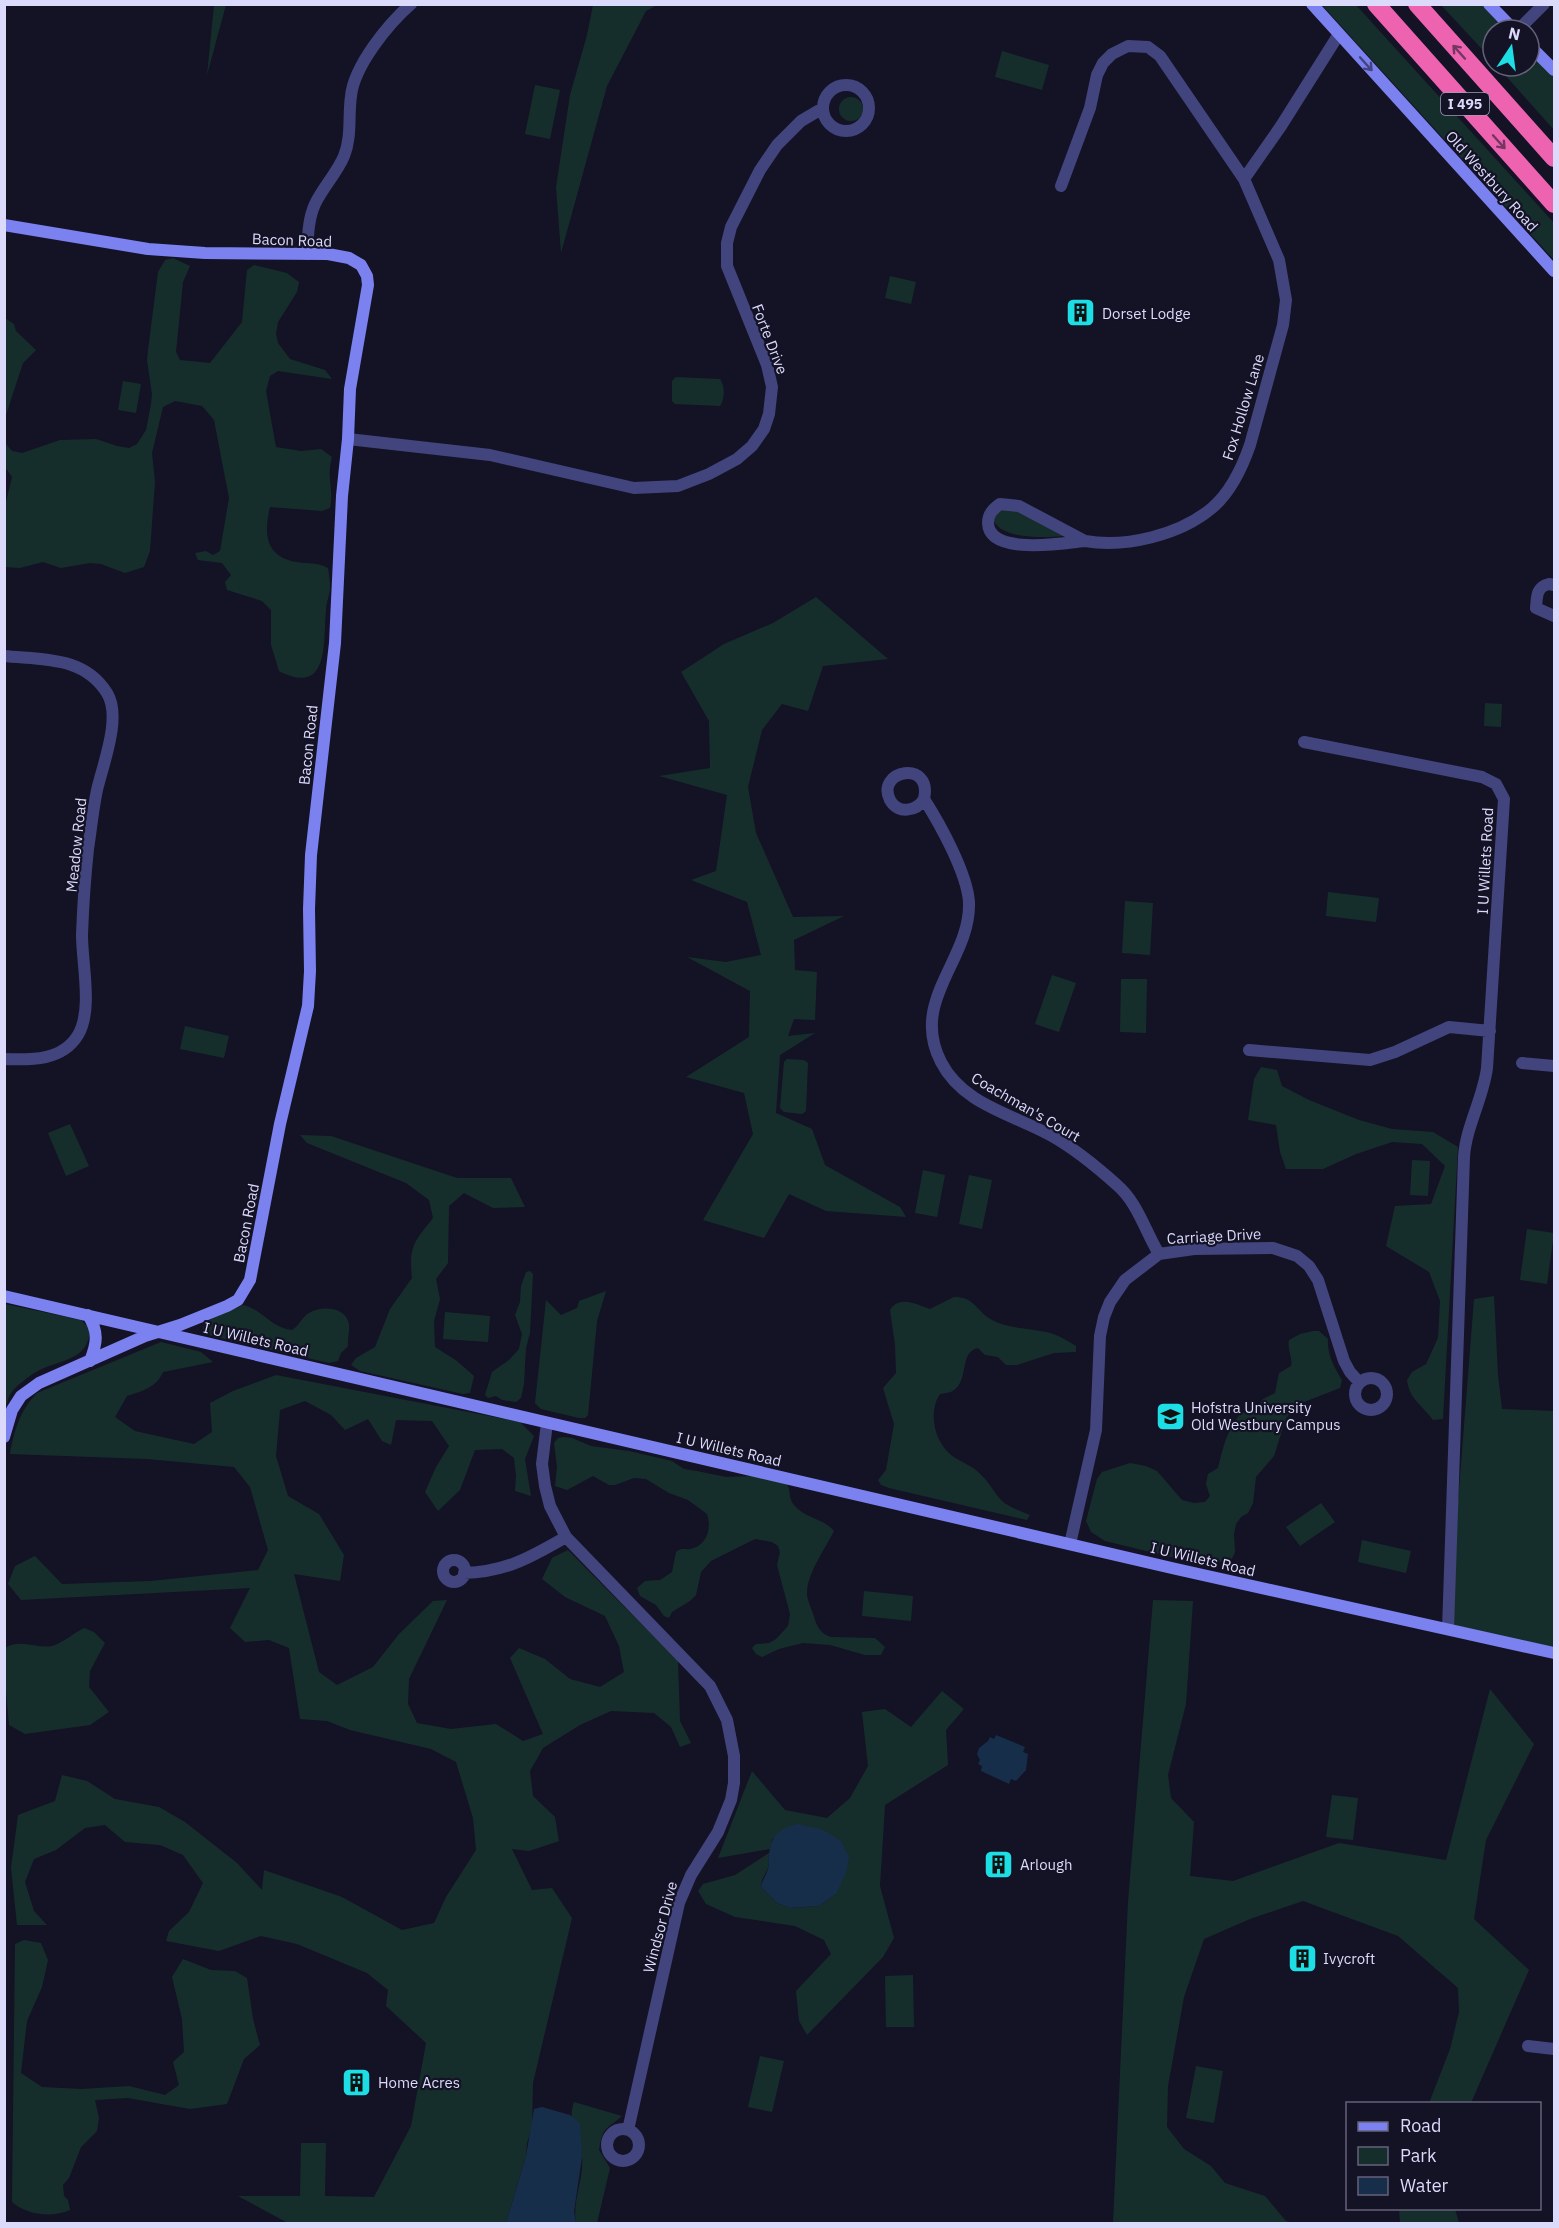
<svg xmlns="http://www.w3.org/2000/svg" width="1559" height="2228" font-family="'IBM Plex Sans',sans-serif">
<rect width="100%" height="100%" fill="#141225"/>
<path fill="#162e2b" d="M214 5H226L207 75Z
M593 5H657L646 11 607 86 561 253 556 187 570 95 587 35Z
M1322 5H1356L1554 223V260Z
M1441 5H1483L1508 30H1493V61Z
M1002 51 1049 65 1042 90 995 77Z
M1529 51 1554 77V130L1497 66H1529Z
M535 85 560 90 550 139 525 134Z
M839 109a12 12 0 1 1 24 0a12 12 0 1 1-24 0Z
M173 258 190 266 183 282 176 352 180 360 210 363 242 322 247 270 254 265 287 273 299 282 297 292 278 322 276 334 278 343 290 359 325 370 332 379 278 371 270 376 266 391 276 447 301 451 321 449 332 457C326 478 334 488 330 508L322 511 270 507C264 532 264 556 296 562 308 564 317 562 328 568 329 574 330 581 330 587 330 595 326 602 326 610 323 642 330 697 279 671L271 645V610L262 601 227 590 225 582 231 575 222 563 198 560 195 553 206 551 213 555 220 551 229 498 214 420 202 406 175 401 163 407 152 453 155 482 150 551 144 567 125 573 101 564 90 563 61 568 43 562 20 568 5 567V506L12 477 5 467V443L12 451 22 453 60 440 96 439 117 446 129 448 137 444 146 430 151 404 152 394 147 360 148 350 158 272 165 260Z
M890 276 916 282 911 304 885 298Z
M5 318 14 324 16 331 36 350 23 363 5 418Z
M676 377 720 379C725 386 725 399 720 406L675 404 672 401V381Z
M123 381 141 384 136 413 118 410Z
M1012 508 1062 534V536C1045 538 1002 539 994 521 997 511 1002 509 1012 508Z
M816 597 888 659 823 666 808 711 782 704 762 730 748 787 756 833 793 917 844 916 794 940 795 970 817 972 815 1020 794 1019 788 1036 815 1033 780 1055 776 1113 812 1129 825 1165 900 1207 906 1217 826 1211 789 1194 764 1238 703 1220 753 1134 744 1093 686 1077 749 1037 750 991 687 957 726 962 761 955 747 902 691 880 716 871 727 795 659 776 710 768 709 721 681 672 724 644 773 623Z
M1485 703 1502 704 1501 727 1484 726Z
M1328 892 1379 898 1376 922 1326 916Z
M1125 901 1153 903 1150 955 1122 953Z
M1052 975 1076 983 1059 1032 1035 1024Z
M1121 979H1147L1146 1033 1120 1032Z
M185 1026 229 1036 224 1058 180 1049Z
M787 1059 804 1060 808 1063 806 1111 802 1114 784 1112 780 1108 784 1062Z
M1261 1067 1277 1070 1282 1086 1309 1100 1359 1120 1392 1129 1433 1132 1458 1147 1443 1419 1433 1420C1423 1406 1409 1399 1407 1380L1412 1372 1426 1364 1438 1338 1440 1301 1429 1272 1386 1246 1395 1206 1431 1204 1445 1166 1422 1144 1392 1142 1356 1154 1323 1169H1286L1280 1152 1276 1125 1248 1120 1254 1079Z
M70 1124 89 1166 66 1176 48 1133Z
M300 1135 331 1136 457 1178H511L525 1207 493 1208 464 1193 449 1206 448 1263 436 1279 440 1299 434 1321 435 1347 457 1361 474 1376 470 1393 463 1394 360 1371 351 1365 356 1358 375 1347 390 1309 412 1278C409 1247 413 1243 433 1218L429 1200 406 1183 307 1143Z
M1412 1160 1430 1161 1428 1196 1410 1195Z
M923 1170 945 1175 937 1217 915 1213Z
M969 1175 992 1180 982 1229 959 1224Z
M1527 1229 1554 1233 1547 1284 1520 1280Z
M530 1271 533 1274 530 1333 526 1348 524 1384 521 1398 516 1402 502 1400 496 1396 488 1398 485 1395 492 1372 509 1360 519 1349 522 1334 515 1315 520 1302 521 1286 526 1272Z
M606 1291 597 1321 588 1415 585 1418H579L541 1409 535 1403 546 1300 561 1315 577 1308 579 1301Z
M1494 1296 1498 1375 1502 1409 1554 1411V1653L1448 1629 1474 1299Z
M954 1297C974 1296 977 1312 992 1320 1009 1329 1028 1328 1046 1332 1057 1334 1066 1340 1076 1346V1352L1054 1353 1017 1365H1006L998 1357 985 1355 978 1348C959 1352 969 1380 954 1390 951 1393 945 1393 940 1394 928 1412 934 1440 950 1454 958 1461 969 1464 977 1471 989 1481 992 1490 1001 1500 1008 1507 1021 1511 1030 1515L1027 1520 889 1488 881 1485 878 1480 886 1470 894 1424 883 1388 896 1373 895 1345 890 1310C899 1295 916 1304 930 1309Z
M5 1304 81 1320 90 1329C89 1362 58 1359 36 1372 29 1376 16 1386 11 1393 8 1397 7 1405 5 1410Z
M243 1305C262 1309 271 1328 292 1330 299 1326 302 1317 309 1313 320 1306 343 1306 348 1321 351 1328 347 1338 348 1346L341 1353 338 1361 329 1363 212 1336 203 1332V1327C212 1314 230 1312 243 1305Z
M445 1312 490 1316 488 1342 443 1339Z
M1313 1331H1319L1328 1339C1327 1355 1334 1367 1342 1380L1340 1388 1299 1404 1286 1418 1274 1456 1256 1477 1253 1503 1248 1513 1241 1517 1236 1524 1234 1534 1235 1552 1231 1561 1200 1564 1105 1541 1091 1532 1086 1521 1097 1479 1102 1472 1130 1463 1146 1466 1157 1471 1182 1500 1194 1503 1205 1502 1210 1496 1206 1484 1208 1474 1218 1468C1223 1447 1227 1430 1241 1413L1255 1412 1263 1399 1275 1393 1279 1373 1291 1366C1293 1357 1287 1350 1289 1340L1300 1334Z
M161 1342 201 1352 213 1362 163 1372C156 1388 142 1391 127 1396L115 1417 135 1431 194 1444 212 1432 210 1403 233 1391 276 1375 520 1422 534 1436 525 1459 531 1496 515 1491 516 1476 514 1458 502 1449 475 1450 460 1490 438 1511 425 1492 436 1467 449 1446 432 1421 396 1420 391 1445 382 1441 368 1419 345 1430 331 1415 305 1401 280 1410 276 1456 288 1496 319 1514 344 1555 340 1581 294 1574 319 1672 337 1685 373 1667 399 1634 433 1601 447 1600 409 1679 408 1704 417 1723 451 1729 496 1724 523 1741 543 1734 510 1658 519 1648 545 1659 570 1679 600 1687 624 1672 619 1646 605 1616 565 1597 542 1579 552 1558 568 1550 678 1661 680 1721 691 1743 680 1747 671 1727 654 1713 611 1711 580 1725 543 1748 530 1771 533 1796 555 1817 559 1841 529 1851 512 1849 532 1890 552 1888 572 1918 533 2083 532 2127 527 2143 526 2156 506 2223H288L238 2196H300L301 2143H326L325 2196 374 2197 411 2126 426 2043 386 2006 388 1990 367 1973 297 1944 261 1936 219 1951 166 1941 169 1931 189 1912 203 1883 183 1855 160 1845 125 1842 105 1825 85 1828 56 1850 34 1859 25 1882 34 1911 47 1925H17L11 1868 18 1815 55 1801 62 1775 87 1781 115 1799 159 1807 185 1822 237 1863 262 1890 264 1870 342 1897 402 1930 434 1923 446 1897 476 1850 473 1818 456 1762 431 1749 350 1730 327 1721 300 1719 289 1648 269 1640 245 1642 230 1628 250 1588 21 1600 8 1584 15 1566 35 1556 62 1584 151 1581 258 1570 268 1550 250 1487 234 1467 147 1459 10 1454C14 1431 20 1410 37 1393Z
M563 1437 572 1438 591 1446 629 1451 672 1461 684 1469 697 1471 726 1477 754 1476 787 1484C791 1491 788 1498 794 1505 804 1518 825 1519 834 1531 825 1549 806 1575 807 1595 808 1602 812 1610 814 1617 817 1627 821 1634 831 1637L875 1638 885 1647 881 1655H865L830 1645 803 1643 779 1649 762 1657 756 1654 752 1648 756 1644 769 1643 776 1639 788 1626 790 1614 777 1565 780 1552 778 1546 772 1542 755 1539 711 1561 701 1572 696 1595 690 1601 672 1612 669 1618 664 1616 656 1605 640 1596 637 1588 645 1581 660 1580 672 1572 676 1552C682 1547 684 1550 690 1549 707 1546 712 1528 707 1514L688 1500 669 1493 646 1479 634 1478 615 1485H609L593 1476 567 1490 555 1486 557 1467 554 1443 558 1438Z
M1321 1503 1335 1522 1300 1546 1286 1527Z
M1362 1540 1411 1551 1406 1573 1358 1562Z
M864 1591 913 1596 911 1621 862 1616Z
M1153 1600 1193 1601 1186 1704 1168 1775 1171 1798 1194 1822 1190 1876 1233 1881 1339 1843 1446 1860 1490 1689 1534 1744 1486 1840 1474 1919 1529 1970 1471 2103H1429L1450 2049 1459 2012 1458 1988 1398 1936 1303 1901 1250 1919 1204 1939 1184 1997 1168 2086 1167 2127 1184 2149 1211 2166 1225 2183 1265 2196 1286 2221 1294 2223H1113L1128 1902Z
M84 1628 94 1632 105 1643 90 1671 89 1687 109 1712 90 1725 25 1734 9 1725 5 1679V1648C21 1637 41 1651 55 1645 65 1641 74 1633 84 1628Z
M942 1691 964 1709 946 1730 948 1765 885 1805 880 1886 894 1938 883 1957 807 2035 799 2021 796 1991 831 1954 824 1940 795 1926 735 1917 706 1904 698 1891 703 1884 735 1875 769 1853 768 1868 762 1880 761 1887 777 1903 790 1908 819 1906 836 1894 773 1838 770 1849 718 1858 752 1771 785 1810 827 1818 850 1798 868 1766 862 1712 885 1709 911 1727Z
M1332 1795 1358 1798 1353 1840 1326 1837Z
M24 1940 41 1943 48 1960 42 1987 27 2021 21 2073 42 2087 82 2089 129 2086 165 2095 179 2085 173 2062 184 2052 182 2019 172 1977 183 1959 211 1970 235 1971 247 1978 253 2019 260 2045 244 2059 227 2104 190 2109 128 2098 95 2100 99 2118 97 2131 81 2147 69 2178 63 2185 64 2196 68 2200 70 2210C52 2218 27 2215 12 2202L15 1944Z
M913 1975 914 2027H886L885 1976Z
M760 2056 784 2061 772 2112 748 2107Z
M1196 2066 1223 2071 1214 2123 1186 2118Z
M574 2102 622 2116C605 2131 603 2126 599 2150L610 2168 597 2223H576C572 2201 584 2180 582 2157 581 2136 566 2126 574 2102Z
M1399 2209H1455L1459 2223H1400Z"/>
<path fill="#162e4a" d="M996 1735 1025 1747 1023 1752 1028 1754 1026 1770 1016 1781 1011 1779 1009 1784 981 1771 982 1766 978 1764 980 1760 977 1754 979 1748 988 1741 990 1737 994 1739Z
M797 1824 821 1829 841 1841 849 1857 846 1873 836 1894 819 1906 790 1908 777 1903 761 1887C762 1880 766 1876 768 1869 769 1864 768 1859 769 1854 772 1835 779 1829 797 1824Z
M542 2107 570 2115 580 2123 582 2157 574 2212 576 2223H506L526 2156 534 2109Z"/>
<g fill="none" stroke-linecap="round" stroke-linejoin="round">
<path stroke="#42447e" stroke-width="12" d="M1518 30 1544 4
M823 108a23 23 0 1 1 46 0a23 23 0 1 1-46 0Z
M1244 179 1281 126 1339 34
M1061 186 1090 108 1097 75 1103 63 1112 54 1128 46 1148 47 1160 56 1244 179 1279 260 1286 300 1283 325 1250 445C1242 468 1231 492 1212 508 1180 535 1126 548 1085 541
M307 254C308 237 308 219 315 204 323 187 337 173 344 156 352 136 348 117 351 96 354 66 388 24 411 4
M348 439 490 455 634 488 678 486 709 474 737 459 752 446 764 429 769 414 772 387 767 365 727 266V243L731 227 760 170 777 145 801 121 823 108
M1000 504 1019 506 1085 541C1064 543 989 556 988 523 988 514 993 509 1000 504Z
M1554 585 1549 584C1536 587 1537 597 1536 608L1554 616
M4 656C43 660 84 656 107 693 122 717 103 764 97 790 93 809 91 830 88 849 85 877 83 907 82 935 82 964 93 1010 78 1035 62 1061 32 1060 4 1059
M1304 742 1482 777 1496 784 1504 799 1487 1068C1483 1099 1466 1126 1464 1157L1448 1629
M924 799C917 811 898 815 890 800 875 770 933 759 924 799 940 824 967 873 969 902 971 960 909 1000 941 1062 963 1105 1013 1114 1052 1136 1075 1149 1097 1167 1117 1185 1138 1203 1145 1231 1159 1254
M1249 1050 1370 1060 1395 1052 1449 1027 1490 1031
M1522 1063 1554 1066
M1355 1394a16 16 0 1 1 32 0a16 16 0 1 1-32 0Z
M547 1423 542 1464 545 1486 550 1506 566 1537 710 1686 727 1720 734 1756V1783L731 1800 718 1832 691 1875 679 1903 628 2130
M1070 1544 1096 1430 1100 1336 1104 1317 1110 1302 1125 1280 1159 1254 1194 1249 1273 1248 1297 1256 1309 1266 1318 1280 1344 1361 1350 1372 1359 1382
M443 1571a11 11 0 1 1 22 0a11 11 0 1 1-22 0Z
M464 1573C506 1572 531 1557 566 1537
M1528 2046 1554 2049
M607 2145a16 16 0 1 1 32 0a16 16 0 1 1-32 0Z"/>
<path stroke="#7c81f0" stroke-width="12" d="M1312 4 1554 271
M1489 4 1514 30
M1529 45 1554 70
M4 225 148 249 205 253 328 254 349 258 361 265 367 276 368 285 350 389 348 439 342 496 335 643 311 855 309 909 310 971 308 1006 280 1124 250 1280 238 1300 227 1306 180 1325 145 1336 39 1383 21 1396 12 1410 4 1437
M4 1296 1176 1569 1554 1653
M88 1315C99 1332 97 1343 90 1361"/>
<path stroke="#ed63af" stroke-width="18" d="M1376 4 1554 204
M1417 4 1554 158"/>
</g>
<defs><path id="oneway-shaft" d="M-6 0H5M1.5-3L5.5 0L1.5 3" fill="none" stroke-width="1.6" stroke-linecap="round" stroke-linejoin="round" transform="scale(1.5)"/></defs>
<g stroke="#763663">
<use href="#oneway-shaft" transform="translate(1459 52) rotate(-132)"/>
<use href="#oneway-shaft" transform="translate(1499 142) rotate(48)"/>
</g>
<use stroke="#434480" href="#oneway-shaft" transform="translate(1366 64) rotate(48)"/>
<defs>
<symbol id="building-square" viewBox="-11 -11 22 22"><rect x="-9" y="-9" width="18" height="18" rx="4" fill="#1cdee4" stroke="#141225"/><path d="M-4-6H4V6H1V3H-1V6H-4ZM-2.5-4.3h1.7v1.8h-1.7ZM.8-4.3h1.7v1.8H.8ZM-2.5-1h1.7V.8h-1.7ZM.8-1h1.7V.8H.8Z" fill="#111"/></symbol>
<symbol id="school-square" viewBox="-11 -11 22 22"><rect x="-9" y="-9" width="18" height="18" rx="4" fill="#1cdee4" stroke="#141225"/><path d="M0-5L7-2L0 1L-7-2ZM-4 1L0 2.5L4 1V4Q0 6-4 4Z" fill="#111"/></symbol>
</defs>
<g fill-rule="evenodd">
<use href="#building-square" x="1064" y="296" width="33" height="33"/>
<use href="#school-square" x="1154" y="1400" width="33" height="33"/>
<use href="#building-square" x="982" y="1848" width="33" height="33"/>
<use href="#building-square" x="1286" y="1942" width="33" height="33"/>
<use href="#building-square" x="340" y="2066" width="33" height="33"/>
</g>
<g text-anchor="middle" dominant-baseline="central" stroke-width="4.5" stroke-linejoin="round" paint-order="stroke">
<rect fill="#141225" stroke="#9f9ebb" stroke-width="1.5" x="1441" y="93" width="48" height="22" rx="4.5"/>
<g font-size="14" font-weight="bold" fill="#dbdafb">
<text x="1465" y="104">I 495</text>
</g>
<g font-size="15" fill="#dbdafb" stroke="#141225">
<text transform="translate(1492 181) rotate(48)">Old Westbury Road</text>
<text transform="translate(292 240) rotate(2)">Bacon Road</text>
<text transform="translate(770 339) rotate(69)">Forte Drive</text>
<text transform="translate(1243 407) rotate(-73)">Fox Hollow Lane</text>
<text transform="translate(308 745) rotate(-84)">Bacon Road</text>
<text transform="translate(76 845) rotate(-84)">Meadow Road</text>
<text transform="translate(1485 861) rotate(-87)">I U Willets Road</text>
<text transform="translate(1026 1107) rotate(30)">Coachman's Court</text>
<text transform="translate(246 1223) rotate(-79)">Bacon Road</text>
<text transform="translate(1214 1236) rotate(-3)">Carriage Drive</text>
<text transform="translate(256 1339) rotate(13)">I U Willets Road</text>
<text transform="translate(729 1449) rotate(13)">I U Willets Road</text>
<text transform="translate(1203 1559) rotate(13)">I U Willets Road</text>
<text transform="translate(660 1927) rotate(-75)">Windsor Drive</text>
</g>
<g font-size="15" fill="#dbdafb" stroke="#141225" text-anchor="start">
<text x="1102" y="313">Dorset Lodge</text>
<text x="1191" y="1407">Hofstra University<tspan x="1191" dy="17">Old Westbury Campus</tspan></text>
<text x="1020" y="1864">Arlough</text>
<text x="1323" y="1958">Ivycroft</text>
<text x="378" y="2082">Home Acres</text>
</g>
</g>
<rect width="1559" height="2228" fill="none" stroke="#dbdafb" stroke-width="12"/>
<rect x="1346" y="2102" width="195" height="108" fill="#141225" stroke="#64627b" stroke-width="1.5"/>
<rect x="1358" y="2122" width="30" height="9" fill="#7c81f0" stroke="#64627b" stroke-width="1.5"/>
<text x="1400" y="2132" font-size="18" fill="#dbdafb">Road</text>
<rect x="1358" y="2147" width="30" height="18" fill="#162e2b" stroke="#64627b" stroke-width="1.5"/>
<text x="1400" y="2162" font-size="18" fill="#dbdafb">Park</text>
<rect x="1358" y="2177" width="30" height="18" fill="#162e4a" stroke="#64627b" stroke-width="1.5"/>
<text x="1400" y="2192" font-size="18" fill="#dbdafb">Water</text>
<g transform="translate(1511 48) rotate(13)"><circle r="28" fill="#141225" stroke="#64627b" stroke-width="1.5"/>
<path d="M0-4.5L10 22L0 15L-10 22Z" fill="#1cdee4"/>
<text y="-9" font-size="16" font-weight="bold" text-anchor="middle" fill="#dbdafb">N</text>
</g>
</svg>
